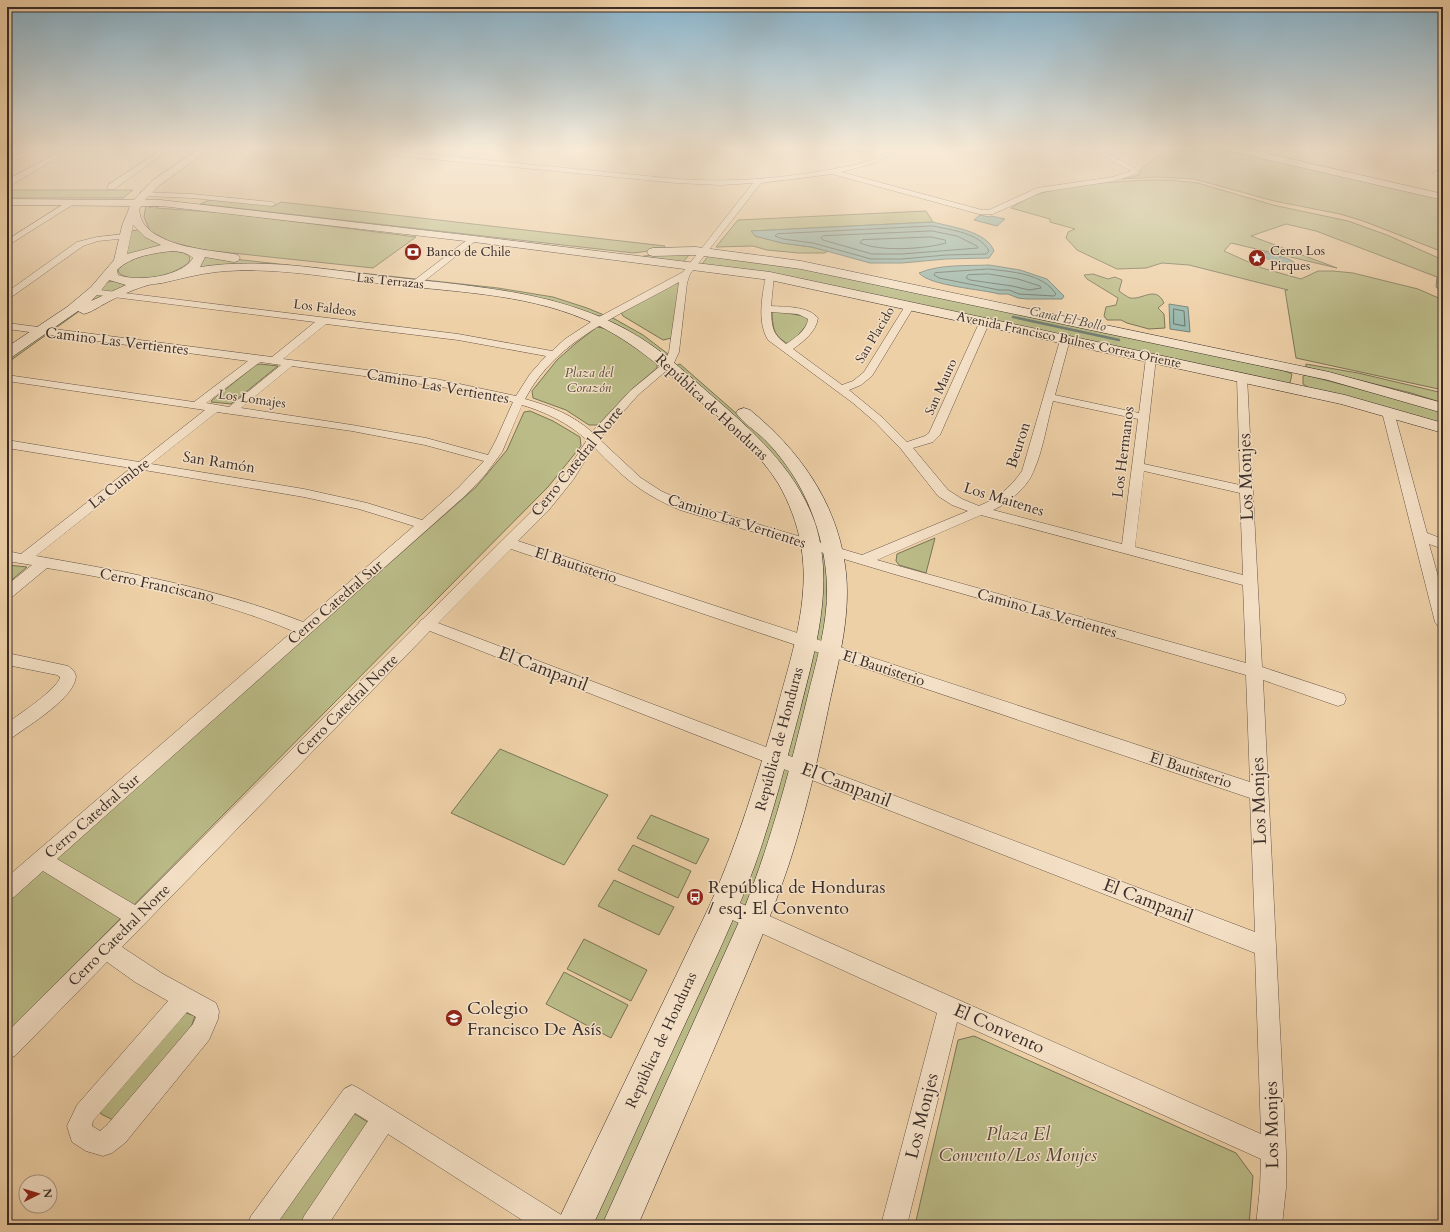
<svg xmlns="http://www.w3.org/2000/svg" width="1450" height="1232" font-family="Cardo,serif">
<rect width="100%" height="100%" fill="#eed0a7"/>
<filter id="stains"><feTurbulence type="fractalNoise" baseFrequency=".005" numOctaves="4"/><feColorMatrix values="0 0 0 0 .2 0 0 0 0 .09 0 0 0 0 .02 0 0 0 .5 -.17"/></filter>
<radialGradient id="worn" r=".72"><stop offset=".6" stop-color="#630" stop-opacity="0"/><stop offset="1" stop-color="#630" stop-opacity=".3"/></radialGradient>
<path fill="#babb87" stroke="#7a7458" d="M1156 150H1224L1443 199V252L1363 221 1340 214 1274 201 1194 179 1155 177 1122 179 1140 175V170L1161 153Z
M1147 180H1169L1198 183 1273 205 1348 221 1387 235 1443 260V293L1436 287 1437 277 1316 231 1286 224 1251 236 1337 268 1231 243 1224 251 1262 268 1301 279 1318 271H1333L1353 273 1418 289 1443 300V390L1296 358 1285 290H1288L1189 265 1162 263 1146 268 1117 269 1077 250 1066 238 1068 232 1075 229 1050 222V219L1011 208C1018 204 1024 200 1030 197 1062 184 1113 182 1147 180Z
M7 190H133L123 198H7Z
M209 200 274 206 281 202 665 246 663 249 634 253 200 204Z
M146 205 159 206 149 207 158 206 156 208 226 213 416 237 373 268 204 250 171 242 150 231 144 217Z
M926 211 933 222 752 231 755 236 782 243 811 247 829 251 824 253H799L767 250 753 246 716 247 738 220Z
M138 230 166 247 126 256 131 231Z
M174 251 184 253 190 257 189 262C176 275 135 286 119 273L118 269C132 255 155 251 174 251Z
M658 254H690L682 263 638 257Z
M710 254 805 266 1285 371 1292 374 1290 383 1286 385 701 265Z
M206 256 498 288 553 297 587 308 604 315 599 316 550 300 494 290 316 271 192 270 203 257Z
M1093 274 1108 279 1115 277 1122 280 1119 291C1122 293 1127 297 1130 298 1143 300 1156 285 1164 303L1158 308 1164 314 1165 328 1149 329 1127 323 1121 320H1107L1104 316 1106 307 1116 305 1118 298 1087 279 1084 275Z
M113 281 135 283 85 307 7 363V357L99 290 108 282Z
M677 283 679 285 672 338 663 340 623 316 621 312Z
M776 311 809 317 810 321 794 340 788 344C773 335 773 329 772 312Z
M613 318 643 335 668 354 662 355 630 332 608 321 610 319Z
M597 327C621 330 638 348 657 363V368L631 390 598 425H589L566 410 533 398 532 391 557 360 575 344Z
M260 364 278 366 231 404 211 402 212 400 256 365Z
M680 364 778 450 818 515 832 600 788 787 753 900 605 1225H586L726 923 816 634 797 488 675 366Z
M1306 364 1358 373 1443 393V403L1411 393 1306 367Z
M1306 375 1443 411V425L1309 388 1303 384V376Z
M530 411 553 421 580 437 581 446 548 487 7 1033V900L476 487 507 450 524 412Z
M935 538 926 573 899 565 896 561 897 554Z
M7 565 27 567 7 584Z
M500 749 608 795 564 865 451 813Z
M651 815 709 839 696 864 637 838Z
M633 845 691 871 678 898 618 870Z
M614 880 674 907 659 935 598 906Z
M584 939 647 970 631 1001 567 969Z
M564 972 628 1005 611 1038 546 1004Z
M186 1013 195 1016 190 1030 115 1121 101 1114 100 1109Z
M974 1036 1236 1153 1253 1176 1249 1225H915L958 1040Z
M350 1111 374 1126 308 1225H273Z"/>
<path fill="#99b6aa" stroke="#737f76" d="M980 215 989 217 991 216 1005 219 997 226 974 220Z
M933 222C951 227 987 231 994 251L989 258 946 259 902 263H870L812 247 782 243 755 236 751 231Z
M1265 252C1274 256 1291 257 1297 265 1283 269 1271 263 1261 253Z
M989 265 1020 270 1047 279 1064 296 1062 299H1027L1018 298 1008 294H999C981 289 930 286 919 273 940 264 967 266 989 265Z
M1169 304 1188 307 1190 332 1170 329Z"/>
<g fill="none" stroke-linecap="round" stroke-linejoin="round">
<path stroke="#6a7269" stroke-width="1" d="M933 226C951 230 980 233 989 251L986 254 946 255 902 259H871L813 243 783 239 775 236 777 234Z
M932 231 957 236 977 246 978 248 902 254H872L823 240 821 238 823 236Z
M931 237 945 240 946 243C924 249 882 252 860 243L862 240Z
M989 269C1012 272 1042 273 1056 294L1054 296 1019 294 1009 290H999L939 278 934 275 935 273Z
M989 274 1018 279 1040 286 1041 288 1029 290 1012 286 970 280 966 278 968 275Z
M1174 309 1184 311 1185 326 1174 324Z"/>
<path stroke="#737f76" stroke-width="2.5" d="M1013 317 1119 340"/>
<defs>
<path id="street" d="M29 150H38L7 165V160Z
M62 150H70L13 184 7 183V180Z
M100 150H109L98 156H94V154Z
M161 150H169L114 189H108V185Z
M357 150H383L677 179C732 183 790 178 844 167 853 166 862 163 871 160 881 156 888 150 899 150L875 163 841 172 982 210H989L1037 188 1113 177 1131 171 1092 150H1101L1135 168 1138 171V173L1114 181 1042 192 993 214H979L832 174 761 183 690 274 687 283 679 352 673 365 638 395 599 439 641 478 661 491 690 504 862 555 968 511 952 505 938 496 901 449 875 422 853 403 768 340C757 322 762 296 766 276L770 273 774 276 771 306C786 307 808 306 818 318 816 332 804 341 793 349L842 385 853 381 864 372 907 303H913L915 305 872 376 861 385 849 390 883 418 907 442 925 436 929 433 980 321 982 319H988L990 321 940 435 933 442 913 448 948 490 962 499 979 506C998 498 1011 487 1022 471L1061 337 1065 336 1070 339 1055 395 1139 413 1146 358 1147 356H1155L1156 358 1144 464 1240 485 1237 377 1242 374 1246 375 1247 377 1262 667 1344 694 1346 699 1344 704 1338 706 1263 680 1286 1152V1188L1282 1225H1256L1260 1188 1261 1159 957 1022 907 1225H881L937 1013 717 913 714 906 717 899 724 896 731 899 1261 1134 1255 953 430 631 122 947 163 974 216 1003 219 1011 218 1019 209 1040 125 1143 112 1153 103 1156 86 1151 72 1142 67 1126 77 1105 168 1001 135 982 107 962 15 1056 7 1059V1032L121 919 43 871 14 897 7 900V877L293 631C214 598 131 582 47 568L12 597 7 598V585L32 565 7 561V551L21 554 131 468 7 448V440L139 462 205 410 7 381V375L194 402 248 361 7 329V323L272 357 315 322 89 294 87 292 89 290 92 289 458 334 552 351 565 339 597 318 683 272 753 183 721 185 677 183 360 152ZM679 282 669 352 664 363 630 391 592 432C573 415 550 406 525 399 557 338 623 314 679 282ZM771 312 798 314 808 319C807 330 795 338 786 344 773 334 772 329 771 312ZM326 324 458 340 546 356 530 374 516 396 436 379 283 359ZM260 362 281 365 229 407 206 403ZM292 366 436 386 486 395 513 402 496 440 488 455 426 438 352 425 241 408ZM1053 401 1138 419 1122 544 993 510C1009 503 1028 487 1034 470 1043 450 1047 423 1053 401ZM522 405C546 412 568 423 587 440L564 475 538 505 423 619 421 620 418 624 135 905 57 859 467 494 485 475 502 452ZM217 412 352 431 425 445 484 461 458 488 422 520 367 503 304 489 151 464ZM594 447C624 478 640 493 680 510L894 574 1246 675 1250 782 518 541 548 511 573 480ZM144 470 304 497 359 509 414 526 303 622C216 588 127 572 36 556ZM1144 471 1240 493 1243 575 1135 547ZM981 515 1243 585 1246 663 877 560ZM511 549 1250 798 1255 932 438 623ZM187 1012 196 1017 193 1024 107 1125 100 1131 92 1126 93 1121Z
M1443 168V173L1436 175 1433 173Z
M141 192 192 194 272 202 276 204 272 206 192 198 144 196H141Z
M70 200H73L77 202 7 246V240Z
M125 234 129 236 128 238 98 241 83 246 10 298 7 299V292L77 242 97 237Z
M471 237H474L478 239 418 286H412L410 284 412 282Z
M1388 409 1392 410 1394 412 1427 533 1443 539V549L1429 544 1443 594V627L1438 626 1435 622 1382 412 1384 410Z
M7 653 68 666 74 671 76 676C75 698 29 725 13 737L7 739V723C18 715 58 689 60 677L57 675 7 665Z
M352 1085 360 1089 563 1216 567 1225H530L388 1134 328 1225H300L304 1216 368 1121 355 1113 276 1225H247L251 1216 344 1089Z"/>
<path id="secondary" d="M197 150H208L160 185 145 200H161L474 236 770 272 1345 395 1443 423V433L1341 404 770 280 474 242 161 206H141L139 210C140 215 141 220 144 224 161 247 208 250 234 254L238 255 240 258 238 261 234 262 205 257 200 267C258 258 316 268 374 275 477 288 581 288 666 356 681 368 695 381 710 394 752 430 796 469 815 523 835 585 815 650 800 710 786 762 773 814 755 865 733 924 705 981 678 1039 649 1101 622 1163 593 1225H556L708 909C737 846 757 779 776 713 790 659 811 602 801 545 797 523 789 502 778 483 757 450 726 424 698 399 662 368 628 337 584 319 522 293 452 292 386 284 330 278 273 266 216 272 198 274 180 279 162 283 157 284 150 284 145 286 132 290 117 297 106 303 98 307 92 312 84 314L78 311 12 357 7 358V347L67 307 91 287 114 260 122 226 130 206 7 205V199L134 200 152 181ZM133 225 145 237 161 245 127 254ZM173 251C181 252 187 252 193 258 182 277 137 282 118 275L117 270C131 256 154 253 173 251ZM109 280 126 285 91 301 100 292Z
M1235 150H1252L1443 194V200L1239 153Z
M696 247 801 261 1329 372 1443 403V413L1328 380 801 269 696 255 653 256 649 255 647 252 649 249 653 248Z
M744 408 750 410C798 449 836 501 845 565 852 612 839 659 829 705 818 759 806 812 789 864 771 918 748 969 726 1021 697 1089 667 1157 638 1225H602L738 924C769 849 788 777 807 699 816 662 828 625 827 586 826 557 819 528 807 501 797 479 782 457 765 440 756 431 743 423 736 413L738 410Z"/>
</defs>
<use href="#street" stroke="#675648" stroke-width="1"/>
<use href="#secondary" stroke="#3a2d28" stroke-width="1"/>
<use href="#street" fill="#f4e0c6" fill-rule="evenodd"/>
<use href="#secondary" fill="#f4e0c6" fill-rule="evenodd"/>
</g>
<linearGradient id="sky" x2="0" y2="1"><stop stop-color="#88b5cf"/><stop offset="0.46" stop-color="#f7ead7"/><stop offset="1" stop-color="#f7ead7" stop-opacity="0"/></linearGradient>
<rect width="1450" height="323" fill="url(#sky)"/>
<defs>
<symbol id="bank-disc" viewBox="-11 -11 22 22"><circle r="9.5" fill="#8f2418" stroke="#f4e0c6"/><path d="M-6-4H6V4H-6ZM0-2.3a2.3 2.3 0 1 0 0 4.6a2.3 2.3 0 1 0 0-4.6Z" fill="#fff"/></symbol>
<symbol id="sight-disc" viewBox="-11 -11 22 22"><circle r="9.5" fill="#8f2418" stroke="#f4e0c6"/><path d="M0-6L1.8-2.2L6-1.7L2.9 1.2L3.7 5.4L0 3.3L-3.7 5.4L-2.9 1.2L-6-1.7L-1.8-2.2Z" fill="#fff"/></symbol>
<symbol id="bus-disc" viewBox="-11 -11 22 22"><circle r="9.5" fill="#8f2418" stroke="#f4e0c6"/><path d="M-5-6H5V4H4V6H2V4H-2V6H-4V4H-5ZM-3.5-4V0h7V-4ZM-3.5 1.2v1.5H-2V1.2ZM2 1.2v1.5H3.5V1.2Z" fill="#fff"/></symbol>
<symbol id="school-disc" viewBox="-11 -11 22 22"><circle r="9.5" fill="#8f2418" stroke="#f4e0c6"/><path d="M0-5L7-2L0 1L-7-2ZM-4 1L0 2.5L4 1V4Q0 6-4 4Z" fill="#fff"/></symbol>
</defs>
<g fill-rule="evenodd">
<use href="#bank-disc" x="403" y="242" width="20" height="20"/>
<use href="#sight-disc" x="1247" y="248" width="20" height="20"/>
<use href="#bus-disc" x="685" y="887" width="20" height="20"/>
<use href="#school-disc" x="444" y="1008" width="20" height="20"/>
</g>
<g text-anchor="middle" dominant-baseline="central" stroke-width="3" stroke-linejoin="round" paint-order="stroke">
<g font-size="13" fill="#3a2d28" stroke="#f4e0c6" text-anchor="start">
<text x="1270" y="251">Cerro Los<tspan x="1270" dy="15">Pirques</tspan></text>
<text x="426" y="252">Banco de Chile</text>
</g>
<g font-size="13" fill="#3a2d28" stroke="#f4e0c6">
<text transform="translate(390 281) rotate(6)">Las Terrazas</text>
<text transform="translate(325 308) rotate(7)">Los Faldeos</text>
<text transform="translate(875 335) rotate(-59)">San Placido</text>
<text transform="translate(1069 340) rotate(12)">Avenida Francisco Bulnes Correa Oriente</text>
<text transform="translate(941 387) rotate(-66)">San Mauro</text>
<text transform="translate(252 399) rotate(8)">Los Lomajes</text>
</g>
<g font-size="13" font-style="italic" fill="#4d4842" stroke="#f4e0c6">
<text transform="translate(1068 319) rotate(12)">Canal El Bollo</text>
</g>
<g font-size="13" font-style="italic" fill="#54493b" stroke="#f4e0c6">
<text x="589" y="373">Plaza del<tspan x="589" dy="15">Corazón</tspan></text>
</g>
<g font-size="15" fill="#3a2d28" stroke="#f4e0c6">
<text transform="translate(117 341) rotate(7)">Camino Las Vertientes</text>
<text transform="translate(438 386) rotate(10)">Camino Las Vertientes</text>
<text transform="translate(712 407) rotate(43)">República de Honduras</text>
<text transform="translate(1018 445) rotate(-72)">Beuron</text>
<text transform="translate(1123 452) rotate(-83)">Los Hermanos</text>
<text transform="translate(577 461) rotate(-51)">Cerro Catedral Norte</text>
<text transform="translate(219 462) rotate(9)">San Ramón</text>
<text transform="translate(119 483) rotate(-38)">La Cumbre</text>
<text transform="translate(1004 499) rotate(17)">Los Maitenes</text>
<text transform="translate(737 521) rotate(18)">Camino Las Vertientes</text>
<text transform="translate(576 565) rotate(18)">El Bautisterio</text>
<text transform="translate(157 585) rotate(12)">Cerro Franciscano</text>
<text transform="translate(335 602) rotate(-41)">Cerro Catedral Sur</text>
<text transform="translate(1047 613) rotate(16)">Camino Las Vertientes</text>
<text transform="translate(884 668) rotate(18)">El Bautisterio</text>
<text transform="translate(347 705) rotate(-45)">Cerro Catedral Norte</text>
<text transform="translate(779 739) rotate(-75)">República de Honduras</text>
<text transform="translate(1191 770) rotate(18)">El Bautisterio</text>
<text transform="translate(92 816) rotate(-41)">Cerro Catedral Sur</text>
<text transform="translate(119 935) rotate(-45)">Cerro Catedral Norte</text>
<text transform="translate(661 1040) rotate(-65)">República de Honduras</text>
</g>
<g font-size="18" fill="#3a2d28" stroke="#f4e0c6">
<text transform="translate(1246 477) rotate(-92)">Los Monjes</text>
<text transform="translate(543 669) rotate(21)">El Campanil</text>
<text transform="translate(846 785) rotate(21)">El Campanil</text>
<text transform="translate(1259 801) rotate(-92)">Los Monjes</text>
<text transform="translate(1148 901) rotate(21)">El Campanil</text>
<text transform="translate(999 1029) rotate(24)">El Convento</text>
<text transform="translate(922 1116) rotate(-76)">Los Monjes</text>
<text transform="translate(1272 1125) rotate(-91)">Los Monjes</text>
</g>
<g font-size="18" fill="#3a2d28" stroke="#f4e0c6" text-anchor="start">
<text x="708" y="887">República de Honduras<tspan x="708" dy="21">/ esq. El Convento</tspan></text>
<text x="467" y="1008">Colegio<tspan x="467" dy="21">Francisco De Asís</tspan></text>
</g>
<g font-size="18" font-style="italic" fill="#54493b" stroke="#f4e0c6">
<text x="1018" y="1134">Plaza El<tspan x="1018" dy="21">Convento/Los Monjes</tspan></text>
</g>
</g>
<rect width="1450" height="1232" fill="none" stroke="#eed0a7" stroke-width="24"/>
<rect x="8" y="8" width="1434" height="1216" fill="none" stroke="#3a2d28" stroke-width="2"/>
<rect x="12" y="12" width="1426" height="1208" fill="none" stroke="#3a2d28"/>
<g transform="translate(38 1194) rotate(85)"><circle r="19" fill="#f4e0c6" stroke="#aa9887"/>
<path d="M0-3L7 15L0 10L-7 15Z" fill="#8f2418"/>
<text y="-6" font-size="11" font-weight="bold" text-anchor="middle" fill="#3a2d28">N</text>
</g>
<rect width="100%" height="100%" filter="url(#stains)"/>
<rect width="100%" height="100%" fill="url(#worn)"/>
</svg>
